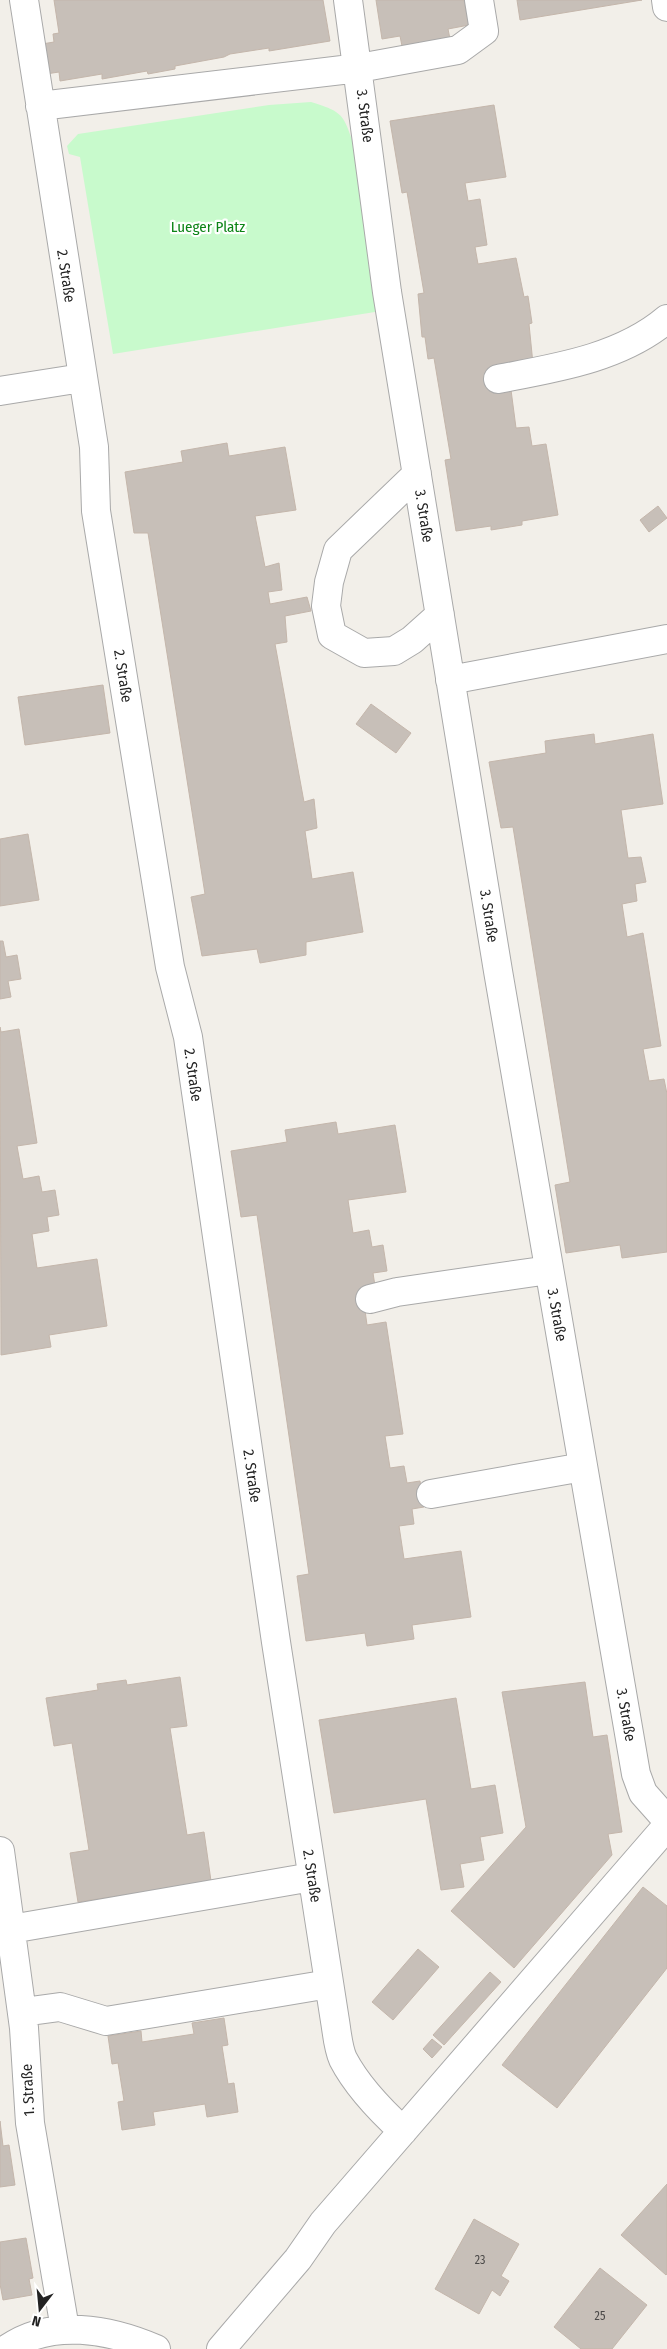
<svg xmlns="http://www.w3.org/2000/svg" width="667" height="2349" font-family="'Fira Sans Condensed',sans-serif">
<rect width="100%" height="100%" fill="#f2efe9"/>
<path fill="#c8facc" d="M311 102C339 111 343 112 352 140L381 311 113 354 80 157 69 154 67 146 78 134 269 105Z"/>
<path fill="#c7bfb8" stroke="#c4b6ab" d="M54 0H323L330 41 269 51V48L230 54 224 57 175 66V69L148 74 147 71 102 79V74L60 81 59 72 46 74 42 44 54 42 53 34 59 33Z
M376 0H464L469 25 448 29 450 39 402 46 400 36 382 39Z
M517 0H642L520 20Z
M494 105 506 177 465 183 468 201 480 199 487 245 475 247 478 264 516 258 524 297 528 296 532 323 529 324 533 364 496 386 497 392 511 390 516 428 529 427 532 446 546 444 558 515 522 521V525L491 530V526L456 531 445 460 451 459 434 358 428 359 425 337H422L418 294 424 293 407 192 402 193 390 121Z
M227 443 229 456 285 447 296 510 255 516 265 567 279 563 282 590 268 592 270 604 307 597 311 611 285 616 287 642 275 644 304 802 314 799 317 828 305 831 312 879 353 872 363 932 306 942V955L260 963 257 949 202 956 191 897 205 894 148 533H134L125 472 183 462 181 451Z
M658 506 667 518 649 532 640 520Z
M103 685 110 733 25 745 18 697Z
M371 704 411 733 396 753 356 724Z
M594 734 595 744 653 734 663 804 621 810 628 858 641 857 646 882 635 884 637 901 622 904 627 937 643 933 661 1046 643 1049 649 1081 664 1079 667 1094V1252L622 1258 620 1245 566 1253 555 1185 570 1182 513 827 501 828 489 762 546 753 545 741Z
M28 834 39 900 0 906V839Z
M0 941H3L6 957 17 955 21 979 8 981 11 997 0 999Z
M0 1027 1 1032 19 1029 37 1143 17 1146 23 1179 39 1176 42 1192 55 1190 59 1215 47 1217 49 1231 32 1234 37 1268 97 1259 107 1326 49 1335 51 1347 1 1355Z
M336 1122 338 1134 395 1125 406 1192 348 1200 353 1233 369 1230 372 1247 383 1245 387 1271 373 1273 375 1286 362 1288 367 1325 386 1322 403 1434 385 1436 390 1468 404 1466 407 1483 420 1481 424 1507 412 1509 414 1524 399 1526 404 1559 461 1551 471 1617 412 1625 414 1639 367 1646 365 1633 306 1641 297 1576 309 1574 257 1215 241 1217 231 1151 287 1142 285 1130Z
M180 1677 187 1726 170 1728 187 1835 204 1832 211 1881 132 1899 131 1894 78 1902 70 1853 89 1850 72 1743 54 1746 46 1698 98 1690 97 1684 126 1680 127 1685Z
M585 1682 593 1737 607 1735 622 1832 608 1834 612 1855 514 1968 451 1911 526 1827 502 1692Z
M456 1698 471 1789 495 1785 503 1833 480 1837 484 1860 460 1864 464 1887 441 1890 426 1799 334 1813 319 1720Z
M643 1887 667 1906V1968L557 2108 502 2065Z
M418 1949 439 1967 393 2020 372 2002Z
M490 1972 501 1982 444 2045 433 2035Z
M224 2018 228 2045 222 2046 228 2084 234 2083 238 2112 207 2117 205 2104 153 2112 155 2125 122 2130 118 2102 124 2101 118 2063 112 2064 108 2036 141 2031 142 2042 194 2034 192 2023Z
M432 2039 442 2047 432 2058 423 2049Z
M0 2121 3 2146 9 2145 15 2185 0 2187Z
M667 2184V2274L666 2275 621 2235Z
M474 2219 519 2244 501 2276 509 2281 500 2296 492 2290 479 2314 435 2289Z
M26 2238 33 2278 29 2279 32 2295 3 2300 0 2284V2242Z
M600 2268 647 2305 612 2349H581L554 2327Z"/>
<g fill="none" stroke-linecap="round" stroke-linejoin="round">
<defs>
<path id="minor" d="M24 0 94 447 96 511 170 967 188 1037 276 1642 335 2021C337 2033 338 2048 343 2059 357 2086 380 2110 403 2131
M348 0 387 292 498 971 636 1774 643 1793 667 1820
M666 0 667 7
M40 106 359 68 458 50 484 31 479 0
M498 379C556 368 621 358 667 319
M0 391 82 378
M417 474 338 550 329 582 326 606 332 635 364 653 394 651 412 640 440 615
M450 680 667 639
M370 1299 397 1292 549 1270
M431 1494 583 1467
M0 1851 24 2028 30 2123 65 2329
M11 1929 312 1877
M23 2012 60 2007 106 2021 329 1984
M7 2349C51 2318 110 2329 156 2349
M221 2349 298 2259 323 2223 667 1826"/>
</defs>
<use href="#minor" stroke="#a9a9a9" stroke-width="30"/>
<use href="#minor" stroke="#fff" stroke-width="28"/>
</g>
<g text-anchor="middle" dominant-baseline="central" stroke-width="4.5" stroke-linejoin="round" paint-order="stroke">
<g font-size="12" fill="#4b4948">
<text x="480" y="2260">23</text>
<text x="600" y="2316">25</text>
</g>
<g font-size="15" fill="#222" stroke="#fff">
<text transform="translate(365 116) rotate(83)">3. Straße</text>
<text transform="translate(66 276) rotate(81)">2. Straße</text>
<text transform="translate(424 516) rotate(81)">3. Straße</text>
<text transform="translate(123 676) rotate(81)">2. Straße</text>
<text transform="translate(489 916) rotate(81)">3. Straße</text>
<text transform="translate(193 1075) rotate(82)">2. Straße</text>
<text transform="translate(557 1315) rotate(80)">3. Straße</text>
<text transform="translate(252 1476) rotate(82)">2. Straße</text>
<text transform="translate(626 1715) rotate(80)">3. Straße</text>
<text transform="translate(312 1876) rotate(81)">2. Straße</text>
<text transform="translate(28 2090) rotate(-93)">1. Straße</text>
</g>
<g font-size="15" fill="#0c8416" stroke="#fff">
<text x="208" y="227">Lueger Platz</text>
</g>
</g>
<g transform="translate(40 2309) rotate(196)" stroke="#ffffff" stroke-width="4" paint-order="stroke">
<path d="M0-4L9 19L0 12L-9 19Z" fill="#222222"/>
<text y="-8" font-size="14" font-weight="bold" text-anchor="middle" fill="#222222">N</text>
</g>
</svg>
